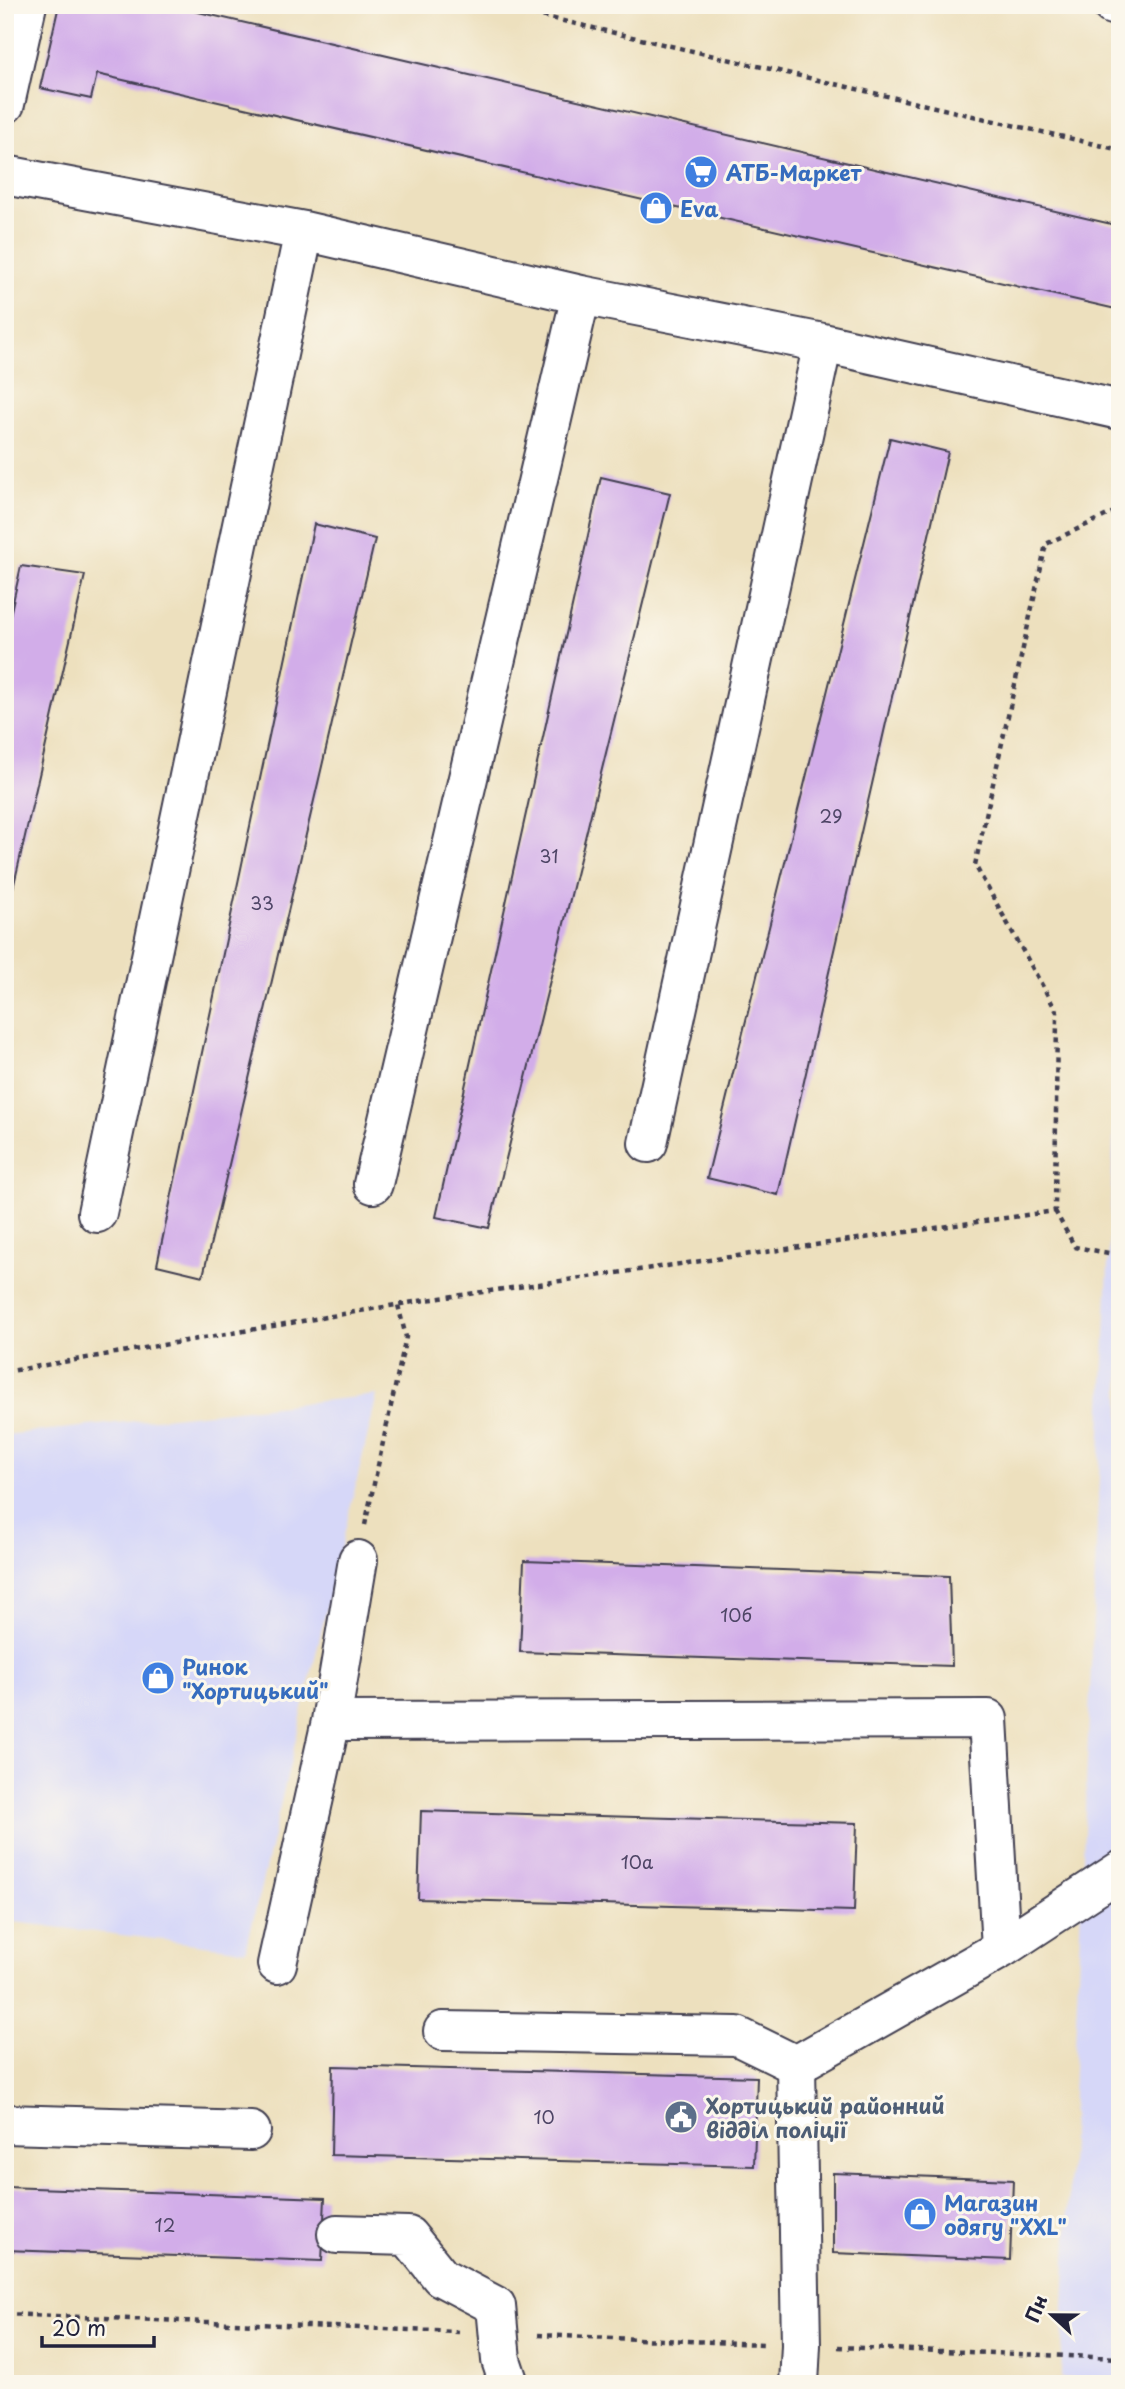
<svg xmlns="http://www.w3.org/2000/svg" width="1125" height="2389" font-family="'Playpen Sans',sans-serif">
<rect width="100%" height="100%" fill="#fbf7ec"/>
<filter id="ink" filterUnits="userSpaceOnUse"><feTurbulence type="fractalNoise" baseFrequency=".0143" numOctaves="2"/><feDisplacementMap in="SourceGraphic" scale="14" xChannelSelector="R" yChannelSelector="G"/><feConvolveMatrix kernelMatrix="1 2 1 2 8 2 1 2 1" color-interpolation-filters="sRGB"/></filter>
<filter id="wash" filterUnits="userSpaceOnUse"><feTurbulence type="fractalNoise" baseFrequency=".00686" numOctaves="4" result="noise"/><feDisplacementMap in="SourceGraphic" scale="28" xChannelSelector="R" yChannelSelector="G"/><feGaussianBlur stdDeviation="1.57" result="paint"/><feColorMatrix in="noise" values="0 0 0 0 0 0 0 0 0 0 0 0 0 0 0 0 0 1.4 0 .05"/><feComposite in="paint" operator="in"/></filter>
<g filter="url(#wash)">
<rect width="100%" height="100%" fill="#ede0be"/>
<path fill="#d6d7f8" d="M1120 981V2380L1061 2378Z
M377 1395 246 1950 5 1921V1435Z"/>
<g id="blocks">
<path fill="#d2ade9" d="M59 5H168L1120 226V310L97 74 91 99 40 88Z
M890 438 948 452 778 1195 707 1178Z
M601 477 670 493 489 1228 436 1217Z
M314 524 375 539 203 1276 157 1265Z
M21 566 85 575 6 919 5 638Z
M524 1561 949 1576 952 1666 520 1652Z
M421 1811 857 1823 854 1911 418 1899Z
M333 2066 757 2077 754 2166 331 2155Z
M833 2173 1013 2180 1010 2260 833 2253Z
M5 2187 325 2198 322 2261 5 2250Z"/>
</g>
</g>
<g filter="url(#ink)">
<use href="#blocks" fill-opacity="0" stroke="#403e4f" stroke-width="2"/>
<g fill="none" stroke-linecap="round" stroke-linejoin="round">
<defs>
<path id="minor" d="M1112 5 1120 7
M5 104 27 5
M5 175 304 231 581 295 823 343 1120 410
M648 1143 823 343
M373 1184 581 295
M97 1213 304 231
M331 1721 988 1719 1001 1949 796 2065
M1001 1949 1120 1871
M277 1964 331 1721 358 1560
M443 2031 737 2036 796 2065
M796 2065 801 2345 799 2384
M5 2124 251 2131
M337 2234 408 2236 441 2277 496 2306 501 2360 509 2384"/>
</defs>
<use href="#minor" stroke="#403e4f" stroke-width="42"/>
<path stroke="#403e4f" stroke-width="4.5" stroke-dasharray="5 5" stroke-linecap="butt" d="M494 5 1120 150
M1055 1211 1075 1247 1120 1255
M5 1372 419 1301 1055 1211 1057 1012 975 865 1046 544 1120 509
M365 1525 406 1337 398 1305
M5 2314 459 2332
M538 2335 763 2344
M838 2347 1120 2358"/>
<use href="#minor" stroke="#fff" stroke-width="38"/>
</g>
</g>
<defs>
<symbol id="supermarket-disc" viewBox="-11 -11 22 22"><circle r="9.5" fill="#3f7fe0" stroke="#fbf7ec"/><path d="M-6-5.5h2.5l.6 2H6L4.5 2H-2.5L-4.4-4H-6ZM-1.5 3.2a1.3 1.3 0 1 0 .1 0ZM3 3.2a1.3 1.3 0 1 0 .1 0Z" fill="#fff"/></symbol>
<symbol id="shop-disc" viewBox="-11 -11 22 22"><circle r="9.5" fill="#3f7fe0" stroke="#fbf7ec"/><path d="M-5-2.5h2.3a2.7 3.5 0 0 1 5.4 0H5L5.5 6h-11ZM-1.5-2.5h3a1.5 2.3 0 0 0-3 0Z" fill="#fff"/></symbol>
<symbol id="civic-disc" viewBox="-11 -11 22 22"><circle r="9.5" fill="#5c6f8a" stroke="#fbf7ec"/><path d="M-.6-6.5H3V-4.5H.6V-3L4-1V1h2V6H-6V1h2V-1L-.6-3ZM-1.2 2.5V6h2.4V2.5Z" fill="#fff"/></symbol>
</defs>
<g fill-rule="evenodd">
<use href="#supermarket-disc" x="682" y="153" width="38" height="38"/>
<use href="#shop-disc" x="637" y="189" width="38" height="38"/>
<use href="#shop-disc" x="139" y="1659" width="38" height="38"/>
<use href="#civic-disc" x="662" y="2098" width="38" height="38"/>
<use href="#shop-disc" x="901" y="2195" width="38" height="38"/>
</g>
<g text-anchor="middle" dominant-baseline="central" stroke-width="6" stroke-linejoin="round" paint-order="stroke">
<g font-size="18" fill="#4e4566">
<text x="831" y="815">29</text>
<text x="549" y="855">31</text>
<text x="262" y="902">33</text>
<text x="736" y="1614">10б</text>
<text x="637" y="1861">10а</text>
<text x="544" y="2116">10</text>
<text x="165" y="2224">12</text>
</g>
<g font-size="21" font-weight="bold" fill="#366cbe" stroke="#fbf7ec" text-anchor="start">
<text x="726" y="172">АТБ-Маркет</text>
<text x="680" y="208">Eva</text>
<text x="182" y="1666">Ринок<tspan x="182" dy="24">"Хортицький"</tspan></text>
<text x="944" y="2202">Магазин<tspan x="944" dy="24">одягу "XXL"</tspan></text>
</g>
<g font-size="21" font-weight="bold" fill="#4e5e75" stroke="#fbf7ec" text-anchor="start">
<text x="706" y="2105">Хортицький районний<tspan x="706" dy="24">відділ поліції</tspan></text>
</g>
</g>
<rect width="1125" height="2389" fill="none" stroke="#fbf7ec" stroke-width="28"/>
<g transform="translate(1052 2315) rotate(292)" stroke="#fbf7ec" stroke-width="5" paint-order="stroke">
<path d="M0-5L12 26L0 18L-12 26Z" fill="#22223b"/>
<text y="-10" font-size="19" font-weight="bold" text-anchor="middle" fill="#22223b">Пн</text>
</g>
<path d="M42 2336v10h112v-10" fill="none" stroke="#22223b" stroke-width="3.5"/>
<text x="52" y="2336" font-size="21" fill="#22223b" stroke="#fbf7ec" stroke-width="5" paint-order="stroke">20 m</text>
</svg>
